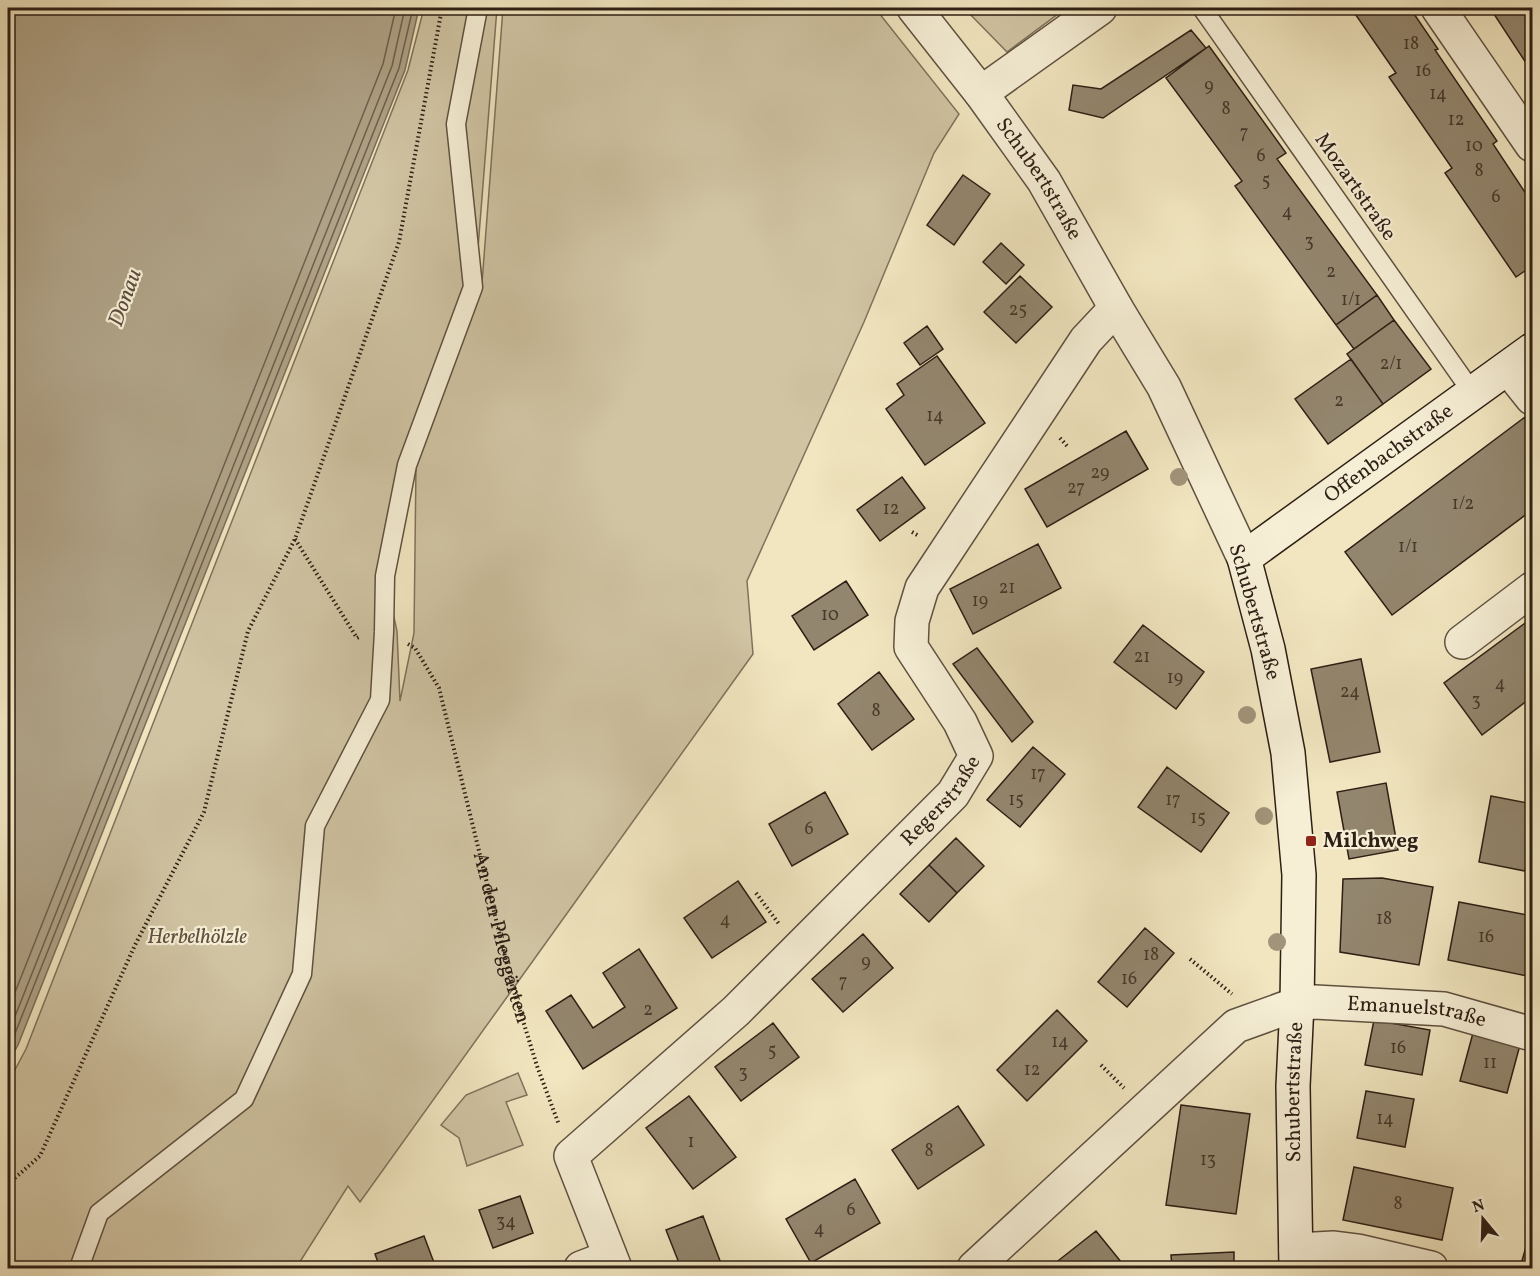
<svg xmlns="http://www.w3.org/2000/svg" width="1540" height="1276" font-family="Vollkorn,serif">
<rect width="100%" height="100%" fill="#f1e6c0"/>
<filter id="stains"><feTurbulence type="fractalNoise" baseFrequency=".00333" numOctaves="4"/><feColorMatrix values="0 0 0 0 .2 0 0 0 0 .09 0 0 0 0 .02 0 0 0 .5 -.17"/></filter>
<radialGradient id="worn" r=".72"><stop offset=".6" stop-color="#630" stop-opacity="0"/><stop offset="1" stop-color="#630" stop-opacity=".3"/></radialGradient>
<path fill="#d0c4a3" stroke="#7f725c" stroke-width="1.5" d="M424 8H497L475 286 409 466 385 576 397 631 400 701 414 633 416 465 482 283 503 8H875L959 114 934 153 864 322 747 581 753 654 360 1202 348 1186 296 1268H8V1083L26 1049 408 70Z
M964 8H1066L1007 52Z
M518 1073 527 1095 506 1102 523 1145 467 1166 459 1138 441 1125 466 1095Z"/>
<path fill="#afa286" stroke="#7b6e59" stroke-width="1.5" d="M12 8H419L405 70 18 1045 8 1063V23Z"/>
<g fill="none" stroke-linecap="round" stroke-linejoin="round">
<path stroke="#6e604e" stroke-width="1.5" d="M8 1010 383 64 396 8
M8 1034 392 66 405 8
M8 1051 399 68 413 8"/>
</g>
<path fill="#93866e" stroke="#2e1f15" stroke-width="1.5" d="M1351 8H1410L1438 49 1435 50 1497 141 1493 144 1532 203V266L1516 277 1445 173 1452 168 1389 77 1396 73Z
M1490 8H1525L1532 20V72Z
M1191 30 1206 48 1103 118 1069 110 1073 85 1101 89Z
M1209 46 1286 153 1277 159 1377 295 1336 325 1235 186 1242 181 1166 78Z
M963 175 990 194 954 245 927 225Z
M1001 243 1024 265 1006 284 983 262Z
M1020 276 1052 307 1016 343 984 312Z
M1377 295 1394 320 1354 349 1336 325Z
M1394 320 1431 369 1383 404 1347 354Z
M927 326 943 349 920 365 904 343Z
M937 356 985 423 925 465 886 409 904 395 897 384Z
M1351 359 1383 404 1328 444 1295 399Z
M1525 417 1532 428V510L1392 615 1345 552Z
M1126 431 1148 469 1047 527 1025 489Z
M902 477 925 508 880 541 857 510Z
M1038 544 1061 588 973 634 950 589Z
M846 581 868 615 814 650 792 616Z
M1532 618V697L1482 735 1444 683Z
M1143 625 1204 672 1176 709 1114 662Z
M977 648 1033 722 1012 742 953 664Z
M1361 659 1380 752 1330 762 1311 669Z
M879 672 914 719 872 750 838 704Z
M1033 747 1065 774 1020 827 987 800Z
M1167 767 1229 813 1201 852 1138 807Z
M1386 783 1398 850 1349 859 1337 792Z
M825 792 848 834 792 866 769 824Z
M1491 796 1532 804V832L1525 871 1479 862Z
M956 838 984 866 957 893 929 865Z
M929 865 957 893 929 922 900 894Z
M1382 878 1433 887 1419 965 1340 952 1343 879Z
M738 881 766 922 712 958 684 918Z
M1459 902 1532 916V977L1448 960Z
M1145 928 1174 953 1127 1007 1098 982Z
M863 934 893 968 843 1012 812 979Z
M639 949 677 1008 583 1069 546 1011 571 995 593 1028 625 1007 603 973Z
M1057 1010 1087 1041 1027 1101 997 1070Z
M1374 1020 1430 1030 1422 1075 1365 1065Z
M773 1023 799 1057 741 1101 715 1067Z
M1473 1033 1520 1045 1507 1093 1460 1081Z
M1366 1091 1414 1099 1405 1147 1357 1138Z
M689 1096 736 1157 693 1189 646 1128Z
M1181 1105 1250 1114 1236 1214 1166 1205Z
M958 1106 984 1145 918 1189 892 1150Z
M1354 1167 1453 1188 1442 1240 1343 1220Z
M855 1179 880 1223 811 1263 786 1219Z
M520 1196 533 1233 493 1248 479 1210Z
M703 1216 722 1266 715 1268H681L666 1230Z
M1532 1226V1268L1521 1264Z
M1096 1231 1126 1268H1049Z
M424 1236 436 1268H380L375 1254Z
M1234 1252V1268H1172L1171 1255Z"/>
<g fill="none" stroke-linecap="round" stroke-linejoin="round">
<defs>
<path id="lane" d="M1202 8 1472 392
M79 1268 99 1213 244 1099 302 974 315 826 380 700 384 632 385 576 407 465 473 287 456 124 478 8"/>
<g id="street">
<path id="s2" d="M914 8 981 93 1044 181 1116 308 1164 387 1244 558"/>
<path d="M1438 8 1532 145"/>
<path d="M981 93 1100 8"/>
<path d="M1508 368 1532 398"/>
<path d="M1462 642 1532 589"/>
<path d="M1296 1250 1334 1248 1358 1251 1431 1268"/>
<path d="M581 1268 610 1257"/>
<path id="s3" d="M615 1268 571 1156 736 1011 953 794 976 756 960 722 911 647 912 621 922 588 1086 340 1116 308"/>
<path id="s4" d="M974 1268 1236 1026 1297 1004 1315 1002 1444 1009 1532 1034"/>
</g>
<g id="secondary">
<path id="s5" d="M1296 1268 1293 1086 1297 1004 1299 875 1288 753 1268 649 1244 558 1532 350"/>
</g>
</defs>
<use href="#lane" stroke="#5f5140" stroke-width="21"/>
<use href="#street" stroke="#5f5140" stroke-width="36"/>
<use href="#secondary" stroke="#2e1f15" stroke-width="36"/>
<g stroke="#2e1f15" stroke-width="4" stroke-dasharray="1.5 3" stroke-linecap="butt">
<path d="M1060 438 1068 447"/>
<path d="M912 532 919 536"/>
<path d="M295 539 357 638 359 637"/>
<path id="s1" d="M408 644 415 648 439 688 512 985 537 1066 559 1125"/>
<path d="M756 893 779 924"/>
<path d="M1190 959 1232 994"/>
<path d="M1101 1065 1124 1088"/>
<path d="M8 1184 40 1156 135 945 204 812 248 631 295 539 399 242 442 8"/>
</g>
<use href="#lane" stroke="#f6efd6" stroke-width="18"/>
<use href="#street" stroke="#f6efd6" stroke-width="33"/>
<use href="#secondary" stroke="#f6efd6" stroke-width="33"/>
</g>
<g fill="#a1947a">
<circle cx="1179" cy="477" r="9"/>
<circle cx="1247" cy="715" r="9"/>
<circle cx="1264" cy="816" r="9"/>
<circle cx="1277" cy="942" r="9"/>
</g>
<rect fill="#8f2418" stroke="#f6efd6" stroke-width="2" x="1305" y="835" width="12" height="12" rx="3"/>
<g text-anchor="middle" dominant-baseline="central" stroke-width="4.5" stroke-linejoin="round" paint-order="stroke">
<g font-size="18" fill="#47392b">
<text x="1411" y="44">18</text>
<text x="1423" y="71">16</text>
<text x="1209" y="86">9</text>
<text x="1438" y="94">14</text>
<text x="1226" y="109">8</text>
<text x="1456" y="120">12</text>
<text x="1244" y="133">7</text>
<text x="1474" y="146">10</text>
<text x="1261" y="156">6</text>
<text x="1479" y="171">8</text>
<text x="1266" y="181">5</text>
<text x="1496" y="197">6</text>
<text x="1287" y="212">4</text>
<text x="1309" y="242">3</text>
<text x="1331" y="272">2</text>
<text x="1351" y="300">1/1</text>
<text x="1018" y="310">25</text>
<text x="1391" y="364">2/1</text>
<text x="1339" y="401">2</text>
<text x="935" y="416">14</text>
<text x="1100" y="473">29</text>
<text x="1076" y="488">27</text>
<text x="1463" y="504">1/2</text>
<text x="891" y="509">12</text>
<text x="1408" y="547">1/1</text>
<text x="1007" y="588">21</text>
<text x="980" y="601">19</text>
<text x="830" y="615">10</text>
<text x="1142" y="657">21</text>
<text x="1175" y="678">19</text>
<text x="1500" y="684">4</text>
<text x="1350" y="692">24</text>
<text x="1476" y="701">3</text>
<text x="876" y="711">8</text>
<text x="1038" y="774">17</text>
<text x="1016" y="800">15</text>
<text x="1173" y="800">17</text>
<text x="1198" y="818">15</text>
<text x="809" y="829">6</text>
<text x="1384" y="919">18</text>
<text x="725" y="920">4</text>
<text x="1486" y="937">16</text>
<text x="1151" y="955">18</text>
<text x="866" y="962">9</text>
<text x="1129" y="979">16</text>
<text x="843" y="982">7</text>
<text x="648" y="1010">2</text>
<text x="1060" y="1042">14</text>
<text x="1398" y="1048">16</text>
<text x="772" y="1051">5</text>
<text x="1490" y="1063">11</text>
<text x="1032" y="1070">12</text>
<text x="743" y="1073">3</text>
<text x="1385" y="1119">14</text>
<text x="691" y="1142">1</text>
<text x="929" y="1151">8</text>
<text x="1208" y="1160">13</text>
<text x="1398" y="1204">8</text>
<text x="851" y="1210">6</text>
<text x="506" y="1222">34</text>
<text x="819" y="1229">4</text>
</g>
<g font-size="21" fill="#2e1f15" stroke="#f6efd6">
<text stroke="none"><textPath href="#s2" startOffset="212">Schubertstraße</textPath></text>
<text transform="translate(1355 187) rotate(55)">Mozartstraße</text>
<text stroke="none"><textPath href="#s5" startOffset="894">Offenbachstraße</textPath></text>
<text transform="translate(1254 612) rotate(74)">Schubertstraße</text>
<text stroke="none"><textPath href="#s3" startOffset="634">Regerstraße</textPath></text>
<text stroke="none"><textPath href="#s1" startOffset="312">An den Pfleggärten</textPath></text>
<text stroke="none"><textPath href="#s4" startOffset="542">Emanuelstraße</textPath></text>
<text stroke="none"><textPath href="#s5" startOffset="176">Schubertstraße</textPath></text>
</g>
<g font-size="21" font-weight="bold" fill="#2e1f15" stroke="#f6efd6" text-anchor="start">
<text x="1323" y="841">Milchweg</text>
</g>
<g font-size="21" font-style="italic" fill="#5f5140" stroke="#f6efd6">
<text x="197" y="937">Herbelhölzle</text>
</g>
<g font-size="22" font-style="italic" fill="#5b4d3d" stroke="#f6efd6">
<text transform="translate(126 298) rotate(-70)">Donau</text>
</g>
</g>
<rect width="1540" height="1276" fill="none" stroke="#f1e6c0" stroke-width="30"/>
<rect x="9" y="9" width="1522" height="1258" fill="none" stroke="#2e1f15" stroke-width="3"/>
<rect x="15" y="15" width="1510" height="1246" fill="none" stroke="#2e1f15" stroke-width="1.5"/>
<g transform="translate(1483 1219) rotate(341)" stroke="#f6efd6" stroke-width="4.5" paint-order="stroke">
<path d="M0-4.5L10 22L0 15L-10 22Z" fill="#2e1f15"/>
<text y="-9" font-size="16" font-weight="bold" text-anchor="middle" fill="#2e1f15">N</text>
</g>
<rect width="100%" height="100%" filter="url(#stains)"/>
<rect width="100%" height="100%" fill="url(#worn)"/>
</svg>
